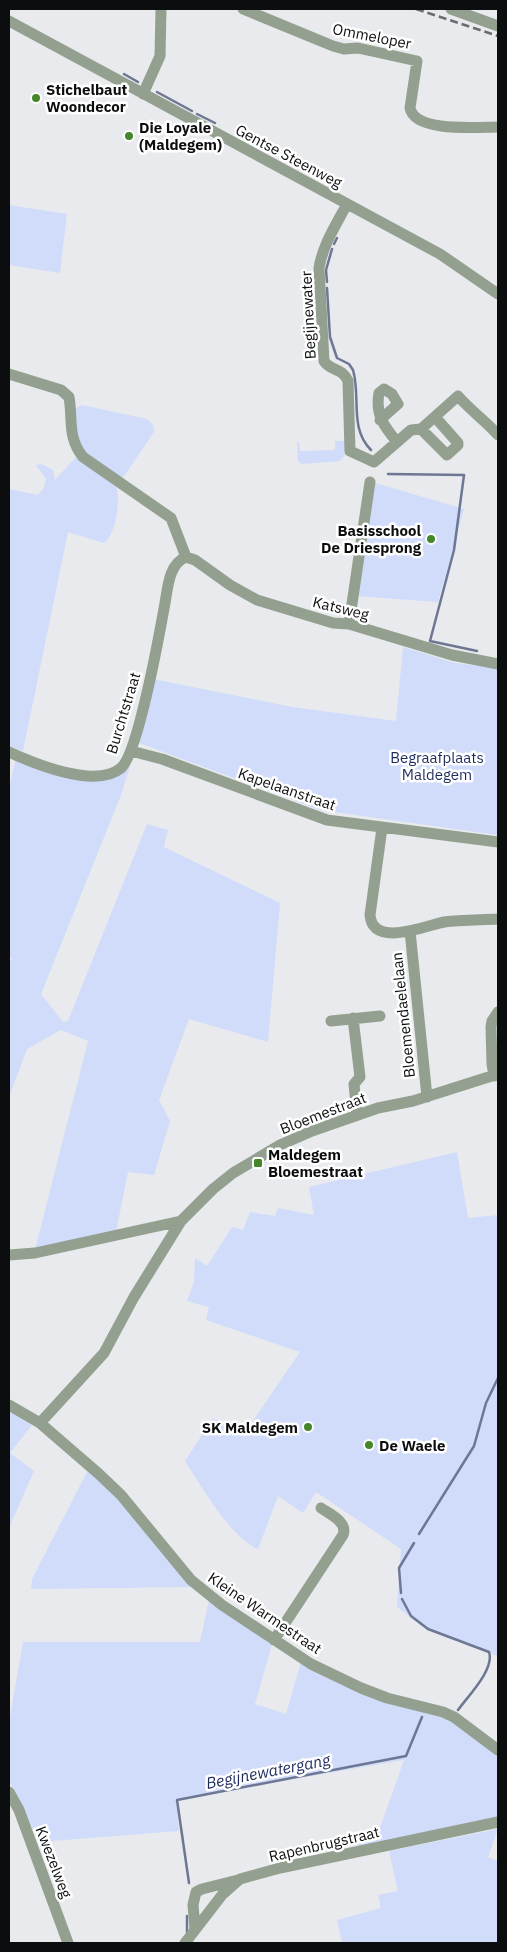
<svg xmlns="http://www.w3.org/2000/svg" width="507" height="1952" font-family="'IBM Plex Sans',sans-serif">
<rect width="100%" height="100%" fill="#e8eaed"/>
<path fill="#d0dcfa" d="M9 205 67 214 60 273 9 265Z
M82 405 147 419 153 425 154 432 122 479 87 455 77 440 76 408Z
M335 441H347L346 454 340 461 302 464 298 461 297 442H299L300 451 335 450Z
M76 457 116 486C121 498 116 535 104 543L68 532 23 751 9 746V489L38 495 44 488 46 479 36 465 42 464 53 470 55 480Z
M372 482 464 509 438 602 355 596Z
M403 647 455 663 498 668V835L320 810 139 743 153 679 292 707 396 721Z
M16 758 56 772 123 770 130 766 121 795 41 994 63 1022 68 1021 147 824 168 830 164 847 280 903 268 1042 189 1019 159 1100 170 1121 154 1175 128 1172 116 1232 35 1250 88 1041 61 1030 27 1049 9 1097V961L12 960 9 955V789Z
M457 1152 468 1218 498 1215V1657L472 1644 427 1630 397 1607 401 1549 316 1492 303 1513 278 1496 258 1549C230 1537 202 1487 185 1461L213 1418 244 1434 300 1352 206 1320 209 1307 187 1301 194 1282 195 1258 207 1266 232 1227 243 1230 250 1212 275 1216 278 1208 314 1215 309 1187Z
M9 1410 32 1425 10 1453 34 1471 9 1528Z
M88 1470 121 1502 192 1587 31 1589 32 1579Z
M209 1600 272 1644 255 1704 286 1714 301 1662 432 1712 453 1722 498 1756V1819L358 1847 357 1842 376 1839 404 1760 176 1799 179 1831 39 1842 9 1780V1723L23 1642H200Z
M498 1829 488 1857 498 1861V1943H342L337 1920 381 1908 378 1895 398 1891 389 1851Z"/>
<g fill="none" stroke-linecap="round" stroke-linejoin="round">
<path stroke="#6d7794" stroke-width="2.5" d="M124 74 138 82
M157 92 192 111
M197 114 215 123
M334 244 337 238
M327 282 326 270 332 249
M327 288 330 337 337 358 349 364 353 370C361 397 349 428 371 450
M388 474 464 475 454 550 430 641 477 651
M419 1534 474 1446 486 1403 498 1378
M401 1593 399 1568 414 1543
M402 1599 411 1616 428 1629 489 1652C495 1669 468 1696 458 1710
M189 1883 177 1800 406 1756 422 1717
M187 1932V1916"/>
<path stroke="#93a08f" stroke-width="11" d="M243 9 333 46 344 49 358 48 417 61 410 108C415 133 479 127 498 127
M451 9 498 26
M9 21 440 254 498 294
M143 94 160 56 161 9
M347 204C336 225 323 244 319 268L324 361C331 372 342 367 348 381L350 451 374 462 411 430 421 429 458 396C471 411 486 421 498 435
M9 374 61 390 69 397C73 420 67 437 83 457L171 518 186 557
M380 420 398 404 392 394 384 389 379 393C375 415 384 426 397 442
M421 429 447 455 458 445V443L435 417
M186 557 195 560 230 585 257 600 333 623 349 624 452 655 498 664
M349 624 370 482
M131 751 162 759 327 820 498 842
M9 752C35 764 96 789 121 768 138 754 160 631 165 603 168 586 169 564 186 557
M382 828 370 915C373 948 425 926 444 922 461 920 480 920 498 919
M410 931 427 1097
M353 1018 360 1077 354 1084 357 1115
M331 1021 380 1016
M494 1076 492 1064 491 1027 492 1021 498 1012
M9 1255 35 1253 181 1221
M9 1405 40 1423 99 1474 121 1495 191 1580 222 1605 311 1664 361 1688 387 1698 443 1712 454 1717 498 1750
M40 1423 104 1353 134 1297 181 1221 213 1189 233 1173 280 1145 312 1131 378 1108 413 1101 498 1074
M274 1640 343 1535C348 1522 330 1514 321 1508
M9 1792 19 1810 68 1943
M195 1929 193 1905 196 1892 202 1889 238 1880
M185 1943 222 1895 240 1879 280 1868 498 1822"/>
<path stroke="#6b6c6e" stroke-width="2.5" stroke-dasharray="8 4" stroke-linecap="butt" d="M416 9 498 36"/>
</g>
<g fill="#448729" stroke="#fff" stroke-width="2">
<circle cx="36" cy="98" r="5"/>
<circle cx="129" cy="136" r="5"/>
<circle cx="431" cy="539" r="5"/>
<rect x="253" y="1158" width="10" height="10" rx="2.5"/>
<circle cx="308" cy="1427" r="5"/>
<circle cx="369" cy="1445" r="5"/>
</g>
<g text-anchor="middle" dominant-baseline="central" stroke-width="5" stroke-linejoin="round" paint-order="stroke">
<g font-size="15" fill="#0c0d0e" stroke="#fff">
<text transform="translate(372 36) rotate(11)">Ommeloper</text>
<text transform="translate(289 156) rotate(28)">Gentse Steenweg</text>
<text transform="translate(308 315) rotate(-93)">Begijnewater</text>
<text transform="translate(341 608) rotate(14)">Katsweg</text>
<text transform="translate(123 713) rotate(-73)">Burchtstraat</text>
<text transform="translate(287 789) rotate(19)">Kapelaanstraat</text>
<text transform="translate(403 1015) rotate(-96)">Bloemendaelelaan</text>
<text transform="translate(323 1113) rotate(-21)">Bloemestraat</text>
<text transform="translate(265 1613) rotate(34)">Kleine Warmestraat</text>
<text transform="translate(324 1844) rotate(-13)">Rapenbrugstraat</text>
<text transform="translate(54 1862) rotate(69)">Kwezelweg</text>
</g>
<g font-size="15" font-weight="bold" fill="#0c0d0e" stroke="#fff" text-anchor="start">
<text x="46" y="89">Stichelbaut<tspan x="46" dy="17">Woondecor</tspan></text>
<text x="139" y="127">Die Loyale<tspan x="139" dy="17">(Maldegem)</tspan></text>
<text x="421" y="530" text-anchor="end">Basisschool<tspan x="421" dy="17">De Driesprong</tspan></text>
<text x="268" y="1154">Maldegem<tspan x="268" dy="17">Bloemestraat</tspan></text>
<text x="298" y="1427" text-anchor="end">SK Maldegem</text>
<text x="379" y="1445">De Waele</text>
</g>
<g font-size="15" fill="#1d2a5d" stroke="#fff">
<text x="437" y="757">Begraafplaats<tspan x="437" dy="17">Maldegem</tspan></text>
</g>
<g font-size="16" font-style="italic" fill="#1d2a5d" stroke="#fff">
<text transform="translate(268 1771) rotate(-11)">Begijnewatergang</text>
</g>
</g>
<rect width="507" height="1952" fill="none" stroke="#0c0d0e" stroke-width="20"/>
</svg>
